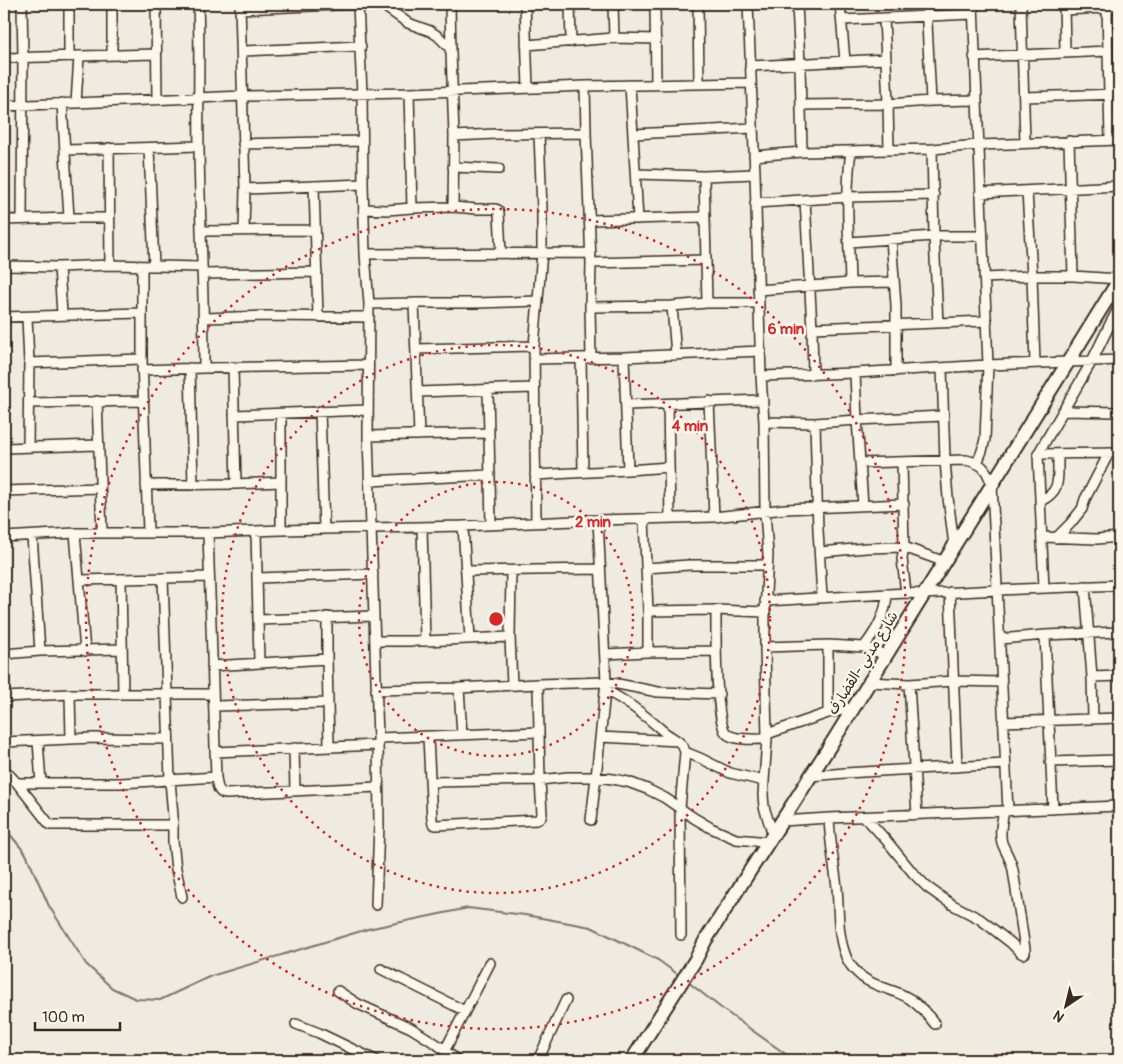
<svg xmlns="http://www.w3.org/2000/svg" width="1123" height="1064" font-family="Pangolin,'Playpen Sans Arabic',sans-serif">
<rect width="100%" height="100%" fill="#f0ebe0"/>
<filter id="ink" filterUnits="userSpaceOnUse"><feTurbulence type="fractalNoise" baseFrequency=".02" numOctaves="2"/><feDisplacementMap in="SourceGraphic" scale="10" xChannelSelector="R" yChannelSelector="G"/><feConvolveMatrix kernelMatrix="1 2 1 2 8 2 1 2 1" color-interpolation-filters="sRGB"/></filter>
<g filter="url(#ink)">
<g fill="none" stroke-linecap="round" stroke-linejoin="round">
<path stroke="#7f7367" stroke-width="2" d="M4 827 26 854 49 906 86 964 112 988 136 999 160 1000 211 976 368 929 468 908 525 915 591 927 658 960 680 976
M688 982 725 1011 794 1060"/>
<defs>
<path id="minor" d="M22 4 23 57 22 219
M112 4V54
M156 4 157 100
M198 4C200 52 198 100 199 148 200 221 204 294 204 368
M240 4 245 189 244 230
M358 4 362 94 363 184 365 254 369 304 368 436 378 738 379 825 376 905
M381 4 408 23 430 31 438 36 449 47 451 52 454 136 453 207
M450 4 451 52
M525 4 528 88
M570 4 571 42
M613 4 614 38
M655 4 656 84
M698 4 699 83
M797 4 800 64 802 152
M840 4 845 61
M926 4 931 101
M973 4 988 365 985 439 982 451 977 463
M1021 4 1025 143
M1064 4 1065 52
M1107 8 1110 140
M240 9 359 4
M1065 10 1119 7
M884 18 888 104 889 150
M842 20 973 14
M526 45 614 38 656 39
M242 51 361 46
M69 56V4
M974 57 1108 51
M4 58 156 54
M750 66 886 59
M630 85 638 219
M585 86 586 133 591 263 590 307 591 358
M409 93 412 208
M1024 97 1119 94
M62 103 69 218
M76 103 79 56
M801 105 888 104 931 101 977 100
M4 106 243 96 409 93 585 86 751 83
M633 134 753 128
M454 136 496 134 586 133
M1069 141 1073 276
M243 144 362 141
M109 148 110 265
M149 148 154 266
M932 149 934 236 938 323
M66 150 199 146
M754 156 802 152 932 149 979 145 1119 140
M453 167 499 169
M636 174 704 176 755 174
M704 176 707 303
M314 186 318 317
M245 189 363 184
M1027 191 1032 276 1035 363
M980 193 1119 186
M805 200 812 328 813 375
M755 203 848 197 934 195
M364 209 387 210 412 208 453 207 477 209H495L498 210 499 213 501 253
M4 220 69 218H109
M590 220 705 217
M201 231 315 230
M891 239 896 305V371
M849 242 934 236H982
M365 254 591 253
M591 263 705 260
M4 266 59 267 110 265 202 267
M142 266V359L148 532
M59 267 62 314
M202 274 317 272
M984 278 1032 276H1073L1119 279
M850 283C849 239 845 195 851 151
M758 290 850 283 894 282
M414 303 419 435
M369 304 414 303H477L538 301
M672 306 676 355
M590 307 672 306 707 303H759
M4 317 141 313
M27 317 29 363 28 447
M204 318 266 316 369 317
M812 328 987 321
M416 349 534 346
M624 357 628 470
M581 358 583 472
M534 359 624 357 761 351
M29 363 142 359
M233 367 236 484
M190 368 193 485
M942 368 945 460 948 498 954 545
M142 370 204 368 368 365
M855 373 857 420 863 505
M761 376 855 373 988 365 1119 360
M488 390 491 524
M418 392 534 388
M97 401 102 532
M709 401 714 517
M29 403 144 401
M668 404 670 518
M626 405 763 400
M320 411 324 529
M1062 411 1119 412
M281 414V530
M234 415 368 410
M764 422 815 423 857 420 943 416
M815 423 818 530 822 597
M368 436 489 433
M4 448 98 445
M1038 454 1119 453
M902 462 904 547 902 559 906 593
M860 463 966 460C983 464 986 468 992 485L1008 811
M535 475 628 470 669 467
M369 481 490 475
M146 485 236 484 280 482
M4 491 100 488
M1041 501C1063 490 1057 476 1058 455
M644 519 648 611V652
M536 522 534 346 542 253V209L539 134
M463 526 470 639
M422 527 425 641
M256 531 259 662
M75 533 85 651
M208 533 216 777C217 784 217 793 226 794L378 787
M32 536 40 651
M4 537 75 533H208L281 530 463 526 598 520 714 517 785 509 904 504
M1042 537 1097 539 1119 537
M1056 538 1070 524 1082 509 1085 499 1109 453
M820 552 866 548 904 547 945 562
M646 568 689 565H767
M466 571 600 569
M511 571 510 637 512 685
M163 578 170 780 173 816V841L176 869 182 897
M257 578 373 574
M121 579 123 694
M79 580 209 577
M1085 586 1092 677 1093 719
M1044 588 1038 454 1092 361 1111 322 1119 307
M950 592 957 767
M765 601 906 593 923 594 997 590 1119 585
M716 610C716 630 715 721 726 733 733 741 757 739 767 739
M648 611 716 610 765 612 768 555 765 511 764 422 761 376 755 174 748 4
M765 612V647L767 739 763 795 764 807 773 835
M327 617V659L329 746
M258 620 374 616
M1045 635 1053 809
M1000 639 1045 635 1119 632
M375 641H425L510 637
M765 647 828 645 864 647 886 655
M864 647C876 631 886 615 887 594
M4 654 40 651 122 649
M605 654 648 652 716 651
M212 666 327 659
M1092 677 1119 676
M869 682 909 684 954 681 1001 682
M909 684 917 815
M459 688 462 735
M376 690 459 688 538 684 606 682 618 684 658 692 719 694
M605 690C627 701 645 715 663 731 671 738 683 741 685 752L680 808 681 935
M70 694 71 739
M4 697 70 694H213
M214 706 328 703
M828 713V645
M1003 722 1119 718
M767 734 828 713 852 708
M428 737 432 820 433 824 436 825 537 820 541 817 542 814 540 780 538 684
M600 737 678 741
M378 738 539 732
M38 741 41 783
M4 742 93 738 168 739
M294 748 295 791
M215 752 378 745
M685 752 702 759 730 773 764 781
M1050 762 1119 760
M4 769 17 783 50 825H173
M810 776 845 773 1005 764
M430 782 540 780 568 777H596L613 779 628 782 647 789 665 798 694 818 711 828 736 839 769 842
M17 783H121L216 777
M865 817 886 840 913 873 927 887 941 897 953 905 980 919 1011 943 1021 953 1023 954 1025 953V949L1013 870C1011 859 1006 853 1002 843 999 833 1002 821 1004 811
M829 818C830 842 834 864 837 887 839 911 837 937 847 959 850 966 856 972 862 977 876 988 895 989 910 999 920 1006 928 1015 935 1024
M591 820 596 777 606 682 598 520
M782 821 829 818 1119 806
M381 969 465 1011
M338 991 358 1004 411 1028 438 1045 457 1060
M296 1024 319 1033 375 1060
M445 1050 490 963
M538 1060 566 1000"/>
<path id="highway" d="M632 1060 696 959 705 941 833 741 1119 280"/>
</defs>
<use href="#minor" stroke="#3b2a1e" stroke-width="12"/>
<use href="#highway" stroke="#3b2a1e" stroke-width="16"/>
<use href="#minor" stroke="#fbf7ec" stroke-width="9"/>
<use href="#highway" stroke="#fbf7ec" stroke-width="12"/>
</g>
</g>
<g fill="none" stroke="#d62828" stroke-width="2.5" stroke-dasharray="2.5 5">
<circle cx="496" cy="619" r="137"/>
<circle cx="496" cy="619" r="274"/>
<circle cx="496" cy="619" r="410"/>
</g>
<g text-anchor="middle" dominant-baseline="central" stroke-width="5" stroke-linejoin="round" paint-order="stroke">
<g font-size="14" fill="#3b2a1e" stroke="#fbf7ec">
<text transform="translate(863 663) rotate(-58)">شارع مدني -القضارف</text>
</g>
</g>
<circle cx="496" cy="619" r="8" fill="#d62828" stroke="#fbf7ec" stroke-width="2.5"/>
<g font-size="15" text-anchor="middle" font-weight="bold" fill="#d62828" stroke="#fbf7ec" stroke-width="5" stroke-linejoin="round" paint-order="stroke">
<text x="786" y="334">6 min</text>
<text x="690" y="431">4 min</text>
<text x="593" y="527">2 min</text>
</g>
<rect width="1123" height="1064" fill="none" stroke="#fbf7ec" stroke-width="20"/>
<rect x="10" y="10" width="1103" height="1044" fill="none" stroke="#3b2a1e" stroke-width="2" filter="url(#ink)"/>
<g transform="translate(1066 1006) rotate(215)" stroke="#fbf7ec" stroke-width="4" paint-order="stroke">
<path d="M0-4L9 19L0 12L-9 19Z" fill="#3b2a1e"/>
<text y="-8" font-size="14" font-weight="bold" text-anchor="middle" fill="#3b2a1e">N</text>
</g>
<path d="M35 1022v8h85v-8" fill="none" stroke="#3b2a1e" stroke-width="2.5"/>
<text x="42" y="1022" font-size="15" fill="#3b2a1e" stroke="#fbf7ec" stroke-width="4" paint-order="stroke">100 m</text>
</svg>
